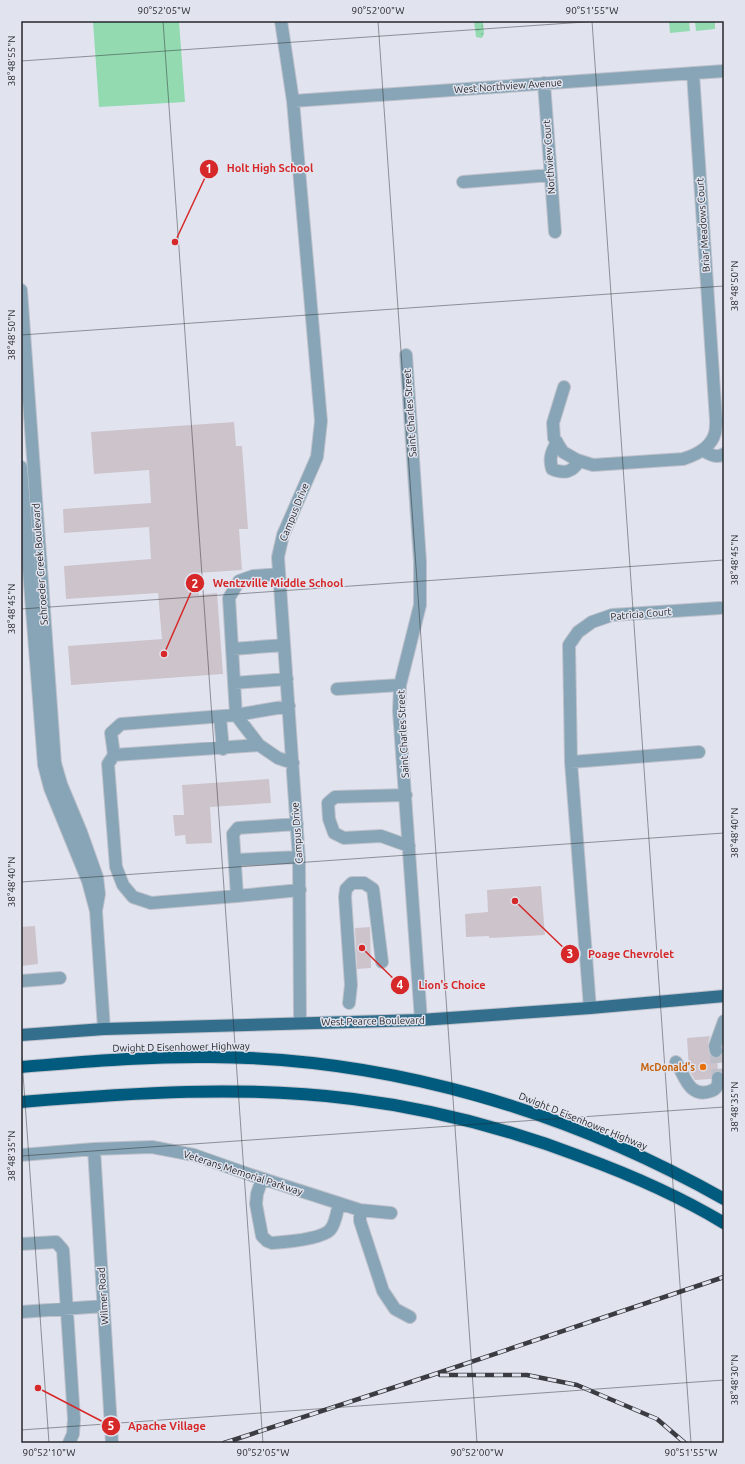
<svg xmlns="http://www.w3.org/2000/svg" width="745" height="1464" font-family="Ubuntu,sans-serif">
<defs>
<pattern id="green-dots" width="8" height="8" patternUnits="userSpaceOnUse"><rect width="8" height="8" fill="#93dab1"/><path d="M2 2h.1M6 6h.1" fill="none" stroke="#7fbb98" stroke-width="1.8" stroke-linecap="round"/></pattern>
</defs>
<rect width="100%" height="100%" fill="#e1e4ef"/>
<path fill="url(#green-dots)" d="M474 21H483L484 34 482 38 476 37Z"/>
<path fill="#93dab1" d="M93 21H179L185 102 99 107Z
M669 21H689L690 31 670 33Z
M695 21H715V29L696 31Z"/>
<path fill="#cdc3cb" d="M234 422 236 446H242L248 529H239L242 570 197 573 199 595 217 593 223 674 71 685 68 646 162 639 158 593 66 599 64 566 151 559 149 527 64 533 63 509 151 503 149 470 94 474 91 432Z
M269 779 271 803 210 807 212 843 186 844 185 835 175 836 173 815H184L182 785Z
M541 886 545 935 489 938V936L466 937 465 914 488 912 487 890Z
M35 926 38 964 21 966V927Z
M370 927 371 968 357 969 355 928Z
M710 1036 708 1044 709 1052 711 1056 717 1058 718 1071 713 1072 711 1079 695 1080 689 1070 687 1038Z"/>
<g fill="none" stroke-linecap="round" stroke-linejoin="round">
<path stroke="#bcbec8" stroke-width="12" stroke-dasharray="12 6" stroke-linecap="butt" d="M716 1051 718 1078"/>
<defs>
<path id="minor" d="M281 21 293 101 321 421 317 457 283 535 278 557 299 860 300 1022
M544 83 555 232
M293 101 724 71
M463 182 551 175
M21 290 55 763 61 784 81 832 97 877 99 894 96 911
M406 355 420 561V605L400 685 399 711 421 1020
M564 387 553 423 554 438 563 452 577 460 593 465 683 459C696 455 711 448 715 433 716 429 716 424 716 420L693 73
M557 442C551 452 549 459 552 469 564 474 572 473 579 461
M702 450C709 454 717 459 724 454
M21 467 44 765 50 788 88 881 96 911 104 1029
M232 649 284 645
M234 683 287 679
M337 689 400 685
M289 706 236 715 121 724 111 733 114 755 259 745 278 758 293 763
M220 717 223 749
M259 745 236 715 229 598 239 581 253 576 279 574
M114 755 108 764 116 867 123 885 133 897 151 903 237 896
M571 762 569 645 578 632 592 622 612 615 720 608
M406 795 335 797 328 803 329 819 334 833 344 838 381 836 409 846
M297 824 238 828 233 834 237 896 300 890
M235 860 299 857
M21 981 60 978
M349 1003 351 985 345 897 346 889 352 883H364L373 889 382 962
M590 1008 571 762 699 752
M716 1051 715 1046 724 1021
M676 1062C685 1076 689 1099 711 1091 717 1089 719 1084 718 1078
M94 1149 112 1443
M21 1155 94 1149 152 1147 194 1155 251 1175 360 1210 391 1213
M262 1179 257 1194 256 1204 262 1236 267 1241 272 1243C286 1242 321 1239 330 1230 336 1223 337 1211 339 1203
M360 1210V1221L383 1291 395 1309 410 1317
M21 1244 56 1242 63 1250 74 1419 73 1434 69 1443
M21 1312 104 1306"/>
<path id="major" d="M21 1035 104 1029 421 1020 590 1008 724 996"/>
<path id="highway" d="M21 1067C84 1062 147 1056 211 1057 391 1058 568 1111 724 1199
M21 1102C131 1093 243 1085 353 1099 433 1109 506 1128 582 1157 631 1175 679 1196 724 1223"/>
</defs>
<use href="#minor" stroke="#bfc2cc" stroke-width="14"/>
<use href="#major" stroke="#bfc2cc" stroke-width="14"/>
<use href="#highway" stroke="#bfc2cc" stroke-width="14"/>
<use href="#minor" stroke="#87a5b6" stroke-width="12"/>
<use href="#major" stroke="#336f8d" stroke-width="12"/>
<use href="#highway" stroke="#005b7e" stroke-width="12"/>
<defs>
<path id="rail" d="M440 1375H527L577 1385 657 1419 685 1443
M224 1443 432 1375 724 1277"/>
</defs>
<use href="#rail" stroke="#3b3c41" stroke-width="4.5"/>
<use href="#rail" stroke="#e1e4ef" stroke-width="3" stroke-dasharray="9" stroke-linecap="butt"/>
</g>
<path fill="none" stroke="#26272b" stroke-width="1" stroke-opacity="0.45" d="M163 21 263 1443M378 21 477 1443M592 21 691 1443M21 61 599 21M21 335 724 286M21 609 724 560M21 882 724 833M21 1045 49 1443M21 1156 724 1107M21 1430 724 1380"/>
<circle fill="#e8710a" stroke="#e1e4ef" stroke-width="1.5" cx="703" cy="1067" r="4"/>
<g text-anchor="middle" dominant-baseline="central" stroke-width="3" stroke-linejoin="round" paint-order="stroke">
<g font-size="10" fill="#26272b" stroke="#e1e4ef">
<text transform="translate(508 86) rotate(-4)">West Northview Avenue</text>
<text transform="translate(549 157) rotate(-94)">Northview Court</text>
<text transform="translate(703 225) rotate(-94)">Briar Meadows Court</text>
<text transform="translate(410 413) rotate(-94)">Saint Charles Street</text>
<text transform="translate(294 512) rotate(-68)">Campus Drive</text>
<text transform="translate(40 564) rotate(-94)">Schroeder Creek Boulevard</text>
<text transform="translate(641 614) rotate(-5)">Patricia Court</text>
<text transform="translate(403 734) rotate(-93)">Saint Charles Street</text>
<text transform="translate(297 833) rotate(-94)">Campus Drive</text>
<text transform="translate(373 1021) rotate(-1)">West Pearce Boulevard</text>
<text transform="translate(181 1047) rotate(-1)">Dwight D Eisenhower Highway</text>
<text transform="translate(583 1121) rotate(22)">Dwight D Eisenhower Highway</text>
<text transform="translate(243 1173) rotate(18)">Veterans Memorial Parkway</text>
<text transform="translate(103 1296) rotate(-94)">Wilmer Road</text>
</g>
<g font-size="10" font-weight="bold" fill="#c56008" stroke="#e1e4ef" text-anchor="end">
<text x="695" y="1067">McDonald's</text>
</g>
</g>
<path fill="none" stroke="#d62828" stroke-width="1.5" d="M175 242L209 169M164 654L195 583M515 901L570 954M362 948L400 985M38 1388L111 1426"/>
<g fill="#d62828" stroke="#e1e4ef" stroke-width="1.5">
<circle cx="175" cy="242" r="4"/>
<circle cx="164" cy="654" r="4"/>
<circle cx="515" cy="901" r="4"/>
<circle cx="362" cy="948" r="4"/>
<circle cx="38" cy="1388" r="4"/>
<circle cx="209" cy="169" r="10"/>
<circle cx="195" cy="583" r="10"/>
<circle cx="570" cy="954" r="10"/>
<circle cx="400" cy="985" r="10"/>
<circle cx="111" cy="1426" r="10"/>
</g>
<g font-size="12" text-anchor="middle" font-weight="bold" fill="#fff">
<text x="209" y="173">1</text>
<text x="195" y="588">2</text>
<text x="570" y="958">3</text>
<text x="400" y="989">4</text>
<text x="111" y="1430">5</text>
</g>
<g font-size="11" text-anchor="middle" font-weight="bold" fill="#d62828" stroke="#e1e4ef" stroke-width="3" stroke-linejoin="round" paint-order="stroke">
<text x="270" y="172">Holt High School</text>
<text x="278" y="587">Wentzville Middle School</text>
<text x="631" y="958">Poage Chevrolet</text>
<text x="452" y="989">Lion's Choice</text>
<text x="167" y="1430">Apache Village</text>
</g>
<rect width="745" height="1464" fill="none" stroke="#e1e4ef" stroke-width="44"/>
<rect x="22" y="22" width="701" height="1420" fill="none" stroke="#26272b" stroke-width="1.5"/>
<g font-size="10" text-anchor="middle" fill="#26272b">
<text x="164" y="14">90°52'05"W</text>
<text x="378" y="14">90°52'00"W</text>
<text x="592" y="14">90°51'55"W</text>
<text transform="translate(11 61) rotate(-90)" y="4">38°48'55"N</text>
<text transform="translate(734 286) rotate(-90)" y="4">38°48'50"N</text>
<text transform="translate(11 335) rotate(-90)" y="4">38°48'50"N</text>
<text transform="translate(734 560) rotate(-90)" y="4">38°48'45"N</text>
<text transform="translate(11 609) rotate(-90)" y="4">38°48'45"N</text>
<text transform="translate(734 833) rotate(-90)" y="4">38°48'40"N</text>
<text transform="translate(11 882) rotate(-90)" y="4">38°48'40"N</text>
<text transform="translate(734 1107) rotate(-90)" y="4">38°48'35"N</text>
<text transform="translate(11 1156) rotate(-90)" y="4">38°48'35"N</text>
<text transform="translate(734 1380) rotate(-90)" y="4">38°48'30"N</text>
<text x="49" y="1456">90°52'10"W</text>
<text x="263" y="1456">90°52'05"W</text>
<text x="477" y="1456">90°52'00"W</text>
<text x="691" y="1456">90°51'55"W</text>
</g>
</svg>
